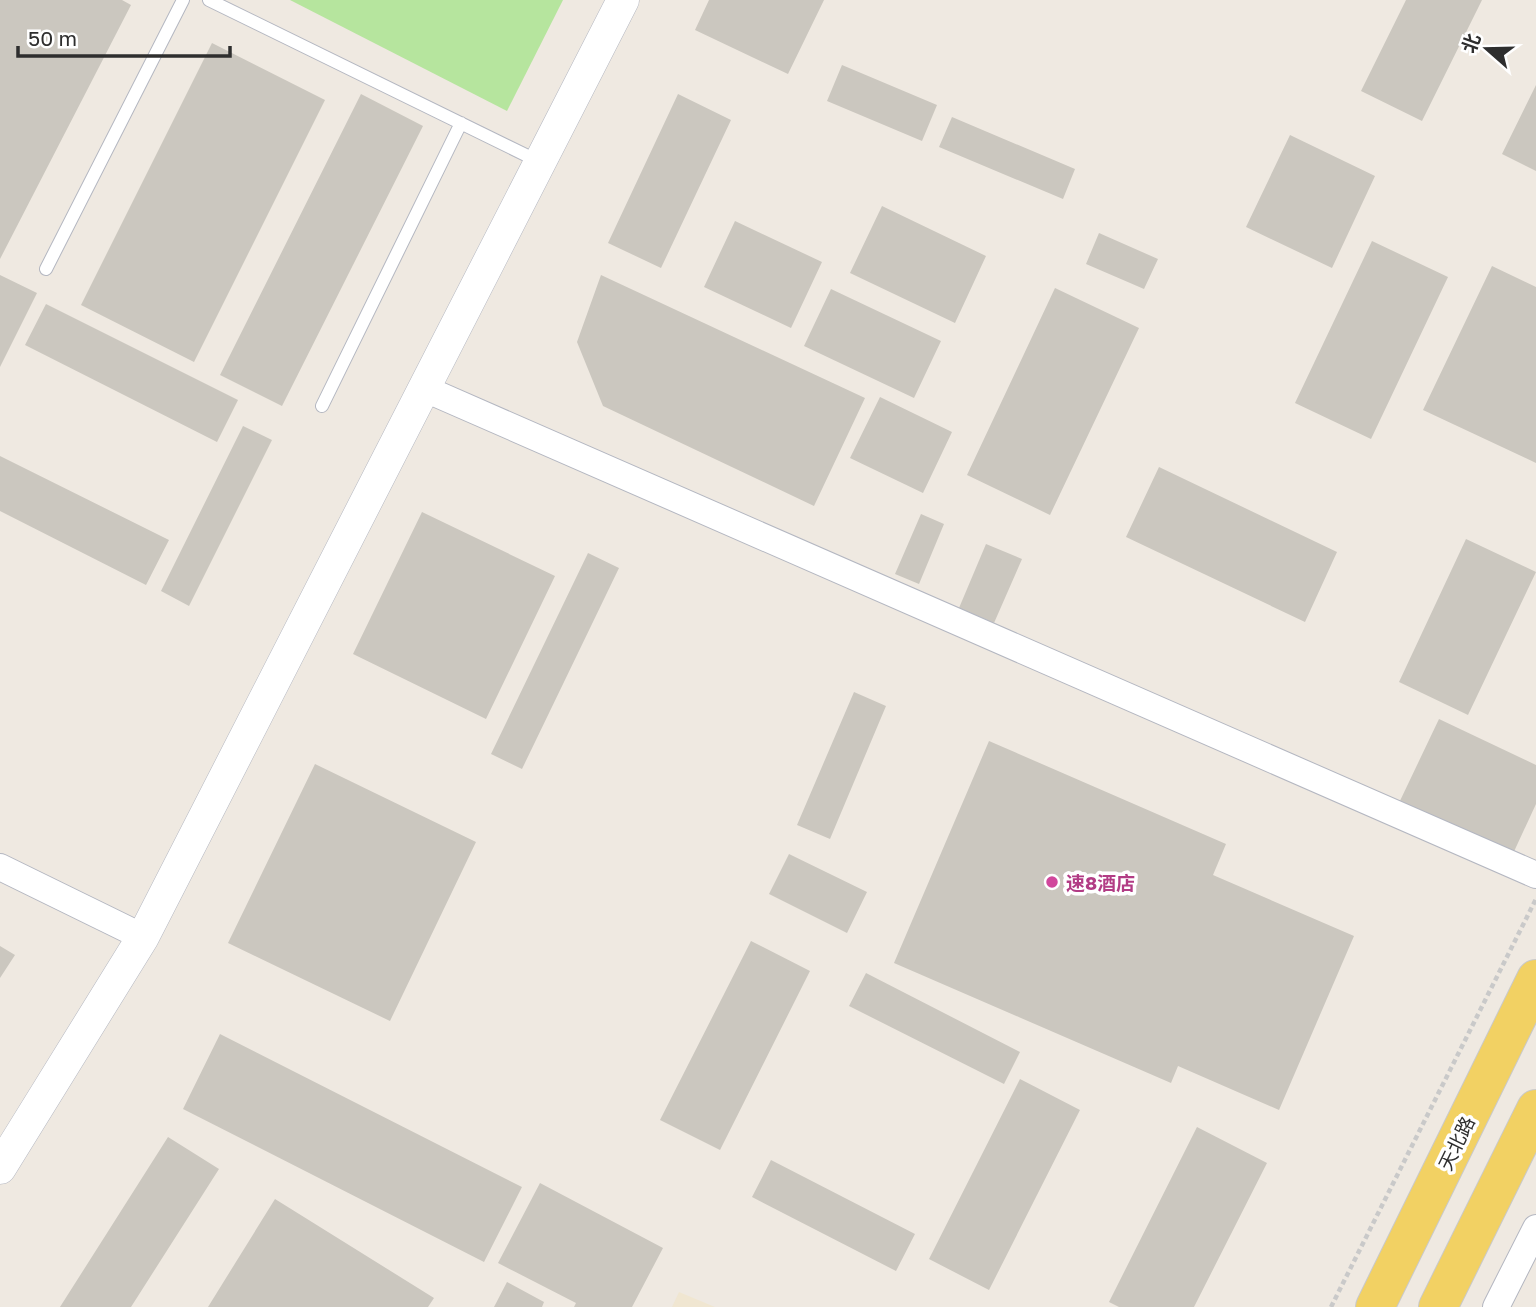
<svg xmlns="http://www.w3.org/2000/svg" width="1536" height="1307" font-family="'Golos Text','Noto Sans SC',sans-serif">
<rect width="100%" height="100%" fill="#efe9e1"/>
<path fill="#f0e6d1" d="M679 1292 715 1307H672Z"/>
<path fill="#b6e59e" d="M290 0H563L507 111Z"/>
<path fill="#cbc7bf" d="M0 0H122L131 5 0 259Z
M709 0H824L788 74 695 30Z
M1406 0H1482L1422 121 1361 91Z
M212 43 325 100 194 362 81 305Z
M842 65 937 105 922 141 827 101Z
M1536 85V171L1502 154Z
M361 94 423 126 282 406 220 375Z
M678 94 731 120 661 268 608 243Z
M952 117 1075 169 1063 199 939 147Z
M1290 135 1375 176 1332 268 1246 227Z
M882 206 986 256 955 323 850 273Z
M735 221 822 262 791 328 704 287Z
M1099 233 1158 259 1144 289 1086 264Z
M1372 241 1448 277 1371 439 1295 403Z
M1492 266 1536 287V463L1423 410Z
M0 275 37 293 0 367Z
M601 275 865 398 814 506 603 406 577 342Z
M1055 288 1139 328 1050 515 967 475Z
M831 289 941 341 914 398 804 346Z
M46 304 238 400 217 442 25 345Z
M880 397 952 432 923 493 850 458Z
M243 426 272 440 189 606 161 591Z
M0 456 169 540 146 585 0 511Z
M1159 467 1337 552 1305 622 1126 537Z
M422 512 555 576 486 719 353 654Z
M921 514 944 524 919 584 895 574Z
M1466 539 1536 572 1468 715 1399 682Z
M986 544 1022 559 994 623 959 608Z
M588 553 619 568 522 769 491 754Z
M854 692 886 706 830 839 797 825Z
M1439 719 1536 765V804L1511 858 1398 805Z
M989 741 1226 844 1213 875 1354 936 1279 1110 1178 1066 1171 1083 894 963Z
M315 764 476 842 390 1021 228 943Z
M789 854 867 892 847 933 769 894Z
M751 941 810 971 720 1150 660 1120Z
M0 946 15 955 0 978Z
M866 973 1020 1052 1004 1084 849 1006Z
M220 1034 522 1187 484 1262 183 1109Z
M1020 1079 1080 1110 989 1290 929 1259Z
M1197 1127 1267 1163 1194 1307H1119L1109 1302Z
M168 1137 219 1169 131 1307H60Z
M771 1160 915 1234 896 1271 752 1197Z
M540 1183 663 1248 632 1307H574L576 1303 498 1263Z
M275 1199 434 1298 428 1307H208Z
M507 1282 544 1302 542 1307H494Z"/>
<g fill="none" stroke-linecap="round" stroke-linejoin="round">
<defs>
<path id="service" d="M209 0 540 162
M46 269 183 0
M322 406 461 123"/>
<path id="minor" d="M423 388 1536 875
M0 867 143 937
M1496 1307 1536 1228"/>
<path id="tertiary" d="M0 1168 143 937 623 0"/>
<path id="primary" d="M1375 1307 1536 979
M1438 1307 1536 1109"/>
</defs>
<use href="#service" stroke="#b4b7c1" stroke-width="14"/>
<use href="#minor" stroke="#b4b7c1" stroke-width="28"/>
<use href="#tertiary" stroke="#b4b7c1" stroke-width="33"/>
<use href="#primary" stroke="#c9c9c9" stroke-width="40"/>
<path stroke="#c9c9c9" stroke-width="4.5" stroke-dasharray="5 3.5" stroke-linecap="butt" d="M1331 1307 1536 899"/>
<use href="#service" stroke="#fff" stroke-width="12"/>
<use href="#minor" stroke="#fff" stroke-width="26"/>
<use href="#tertiary" stroke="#fff" stroke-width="32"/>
<use href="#primary" stroke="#f2d163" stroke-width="38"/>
</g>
<circle fill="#d1479c" stroke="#fff" stroke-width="2.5" cx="1052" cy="882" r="7"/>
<g text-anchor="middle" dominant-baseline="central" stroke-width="7" stroke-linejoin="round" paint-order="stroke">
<g font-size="19" font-weight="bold" fill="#b23c85" stroke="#fff" text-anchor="start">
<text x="1066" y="882">速8酒店</text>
</g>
<g font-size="19" fill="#2e2e2e" stroke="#fff">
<text transform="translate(1456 1143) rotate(-64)">天北路</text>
</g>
</g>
<g transform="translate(1487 49) rotate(290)" stroke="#ffffff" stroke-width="5" paint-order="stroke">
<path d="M0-5L12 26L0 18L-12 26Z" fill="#2e2e2e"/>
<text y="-10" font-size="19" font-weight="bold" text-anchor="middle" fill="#2e2e2e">北</text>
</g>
<path d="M18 46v10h212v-10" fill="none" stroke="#2e2e2e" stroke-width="3.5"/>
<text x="28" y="46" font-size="21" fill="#2e2e2e" stroke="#ffffff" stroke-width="5" paint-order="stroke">50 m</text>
</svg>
